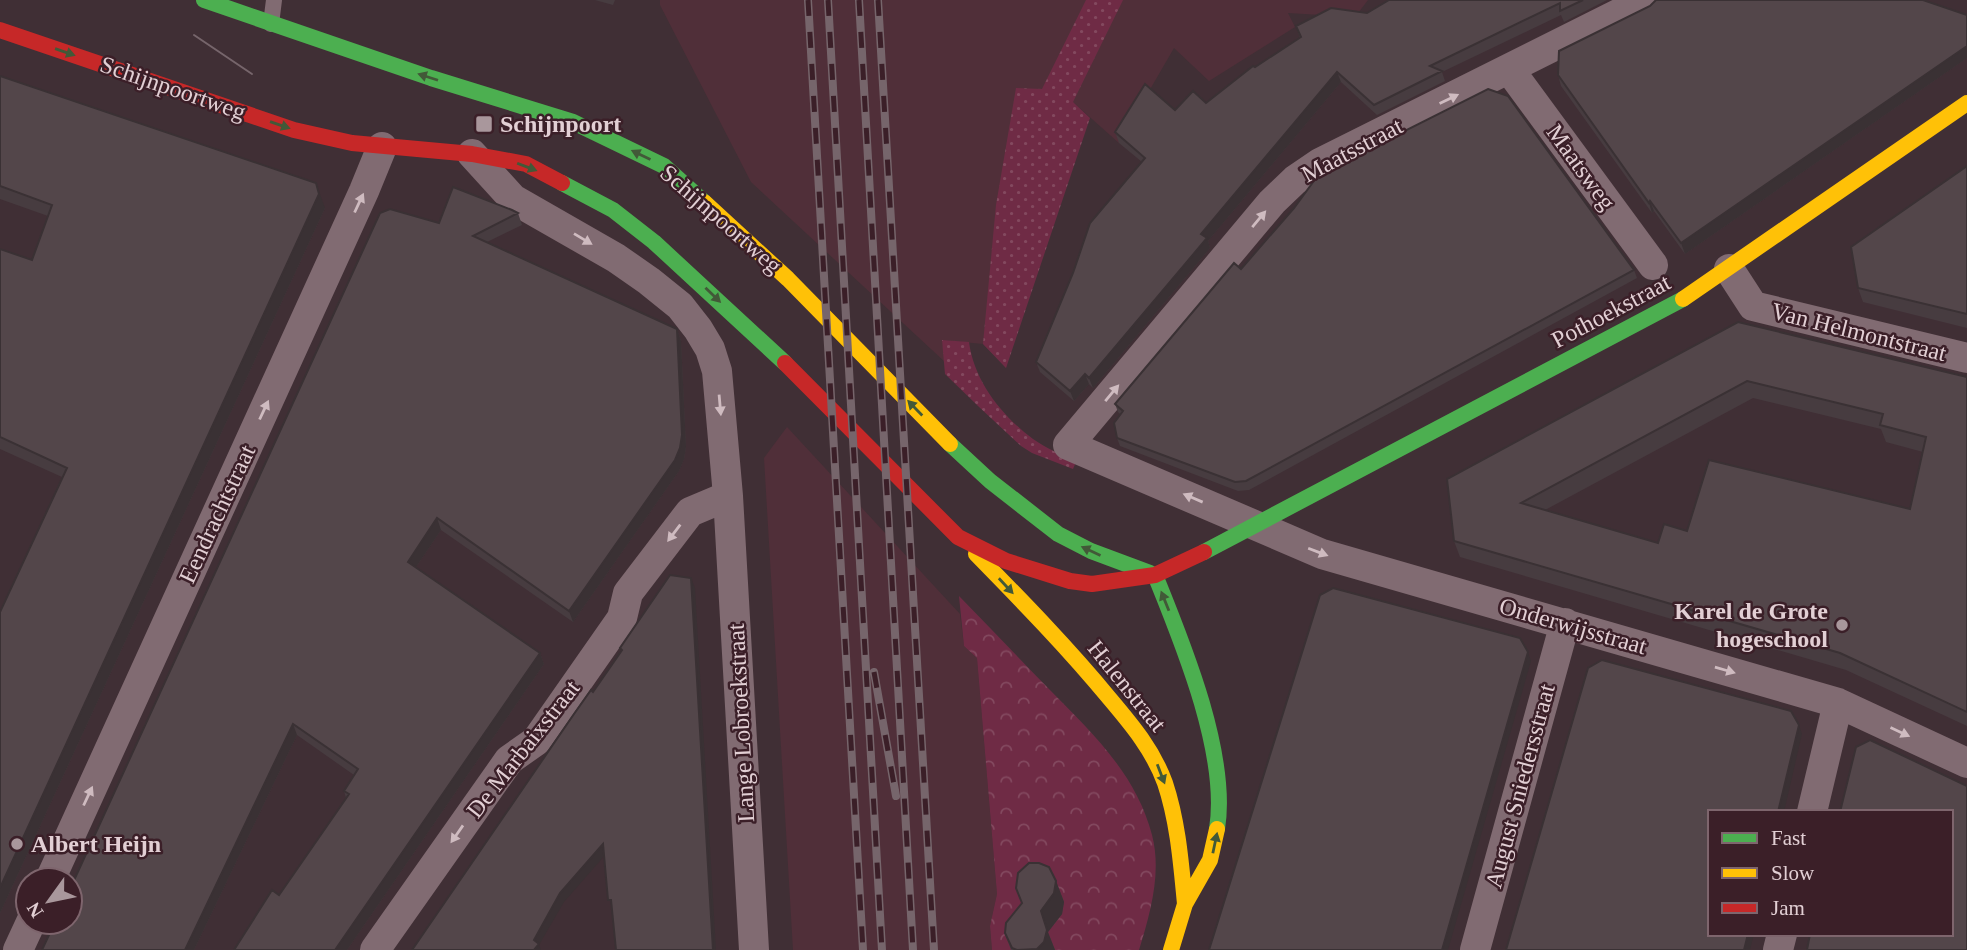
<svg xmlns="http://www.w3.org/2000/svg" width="1967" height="950" font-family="'Times New Roman',serif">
<defs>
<pattern id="grass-dots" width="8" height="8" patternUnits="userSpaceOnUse" patternTransform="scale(1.75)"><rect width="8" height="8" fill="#6f2b45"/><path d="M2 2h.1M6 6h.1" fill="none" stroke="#83495f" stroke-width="1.8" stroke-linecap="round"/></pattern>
<pattern id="park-crowns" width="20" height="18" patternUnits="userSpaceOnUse" patternTransform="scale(1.75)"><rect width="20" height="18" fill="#6f2b45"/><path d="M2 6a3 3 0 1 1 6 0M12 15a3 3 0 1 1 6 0" fill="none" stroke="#83495f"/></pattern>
</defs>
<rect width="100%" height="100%" fill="#402f35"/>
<path fill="#502f39" d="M660 0H1368L1355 17 1288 13 1295 27 1209 81 1174 48 1119 143 1074 103 1006 368 983 344 942 340 945 362 751 182 660 5Z
M787 427 960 614 964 646 977 658 997 894 990 926 992 950H793L764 458Z"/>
<path fill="url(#grass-dots)" d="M1086 0H1123L1073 102 1090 118 1006 368 983 344 996 205 1016 88 1042 89Z
M942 340 969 342C974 381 1002 416 1033 439 1046 448 1062 455 1076 462L1073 469 1032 453 1021 446 978 406 945 374Z"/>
<path fill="url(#park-crowns)" d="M959 596C989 627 1019 658 1048 688 1091 732 1136 773 1152 835 1162 873 1150 914 1139 950H992L990 926 997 894 977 658 964 646Z"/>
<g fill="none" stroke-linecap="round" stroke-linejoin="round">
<path stroke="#816b72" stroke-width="16" d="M271 24 274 0"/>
<path stroke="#816b72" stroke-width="30" d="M1646 0 1320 163 1295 180 1272 202 1068 445 1322 554 1838 703 1967 763
M1509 69 1653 265
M472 154 513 199 616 258 649 281 680 306 698 329 710 349 717 371 728 496 754 950
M1729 269 1753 306 1967 358
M1812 812 1838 703
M50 880 364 191 382 147
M18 950 31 922
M375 950 509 760 536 741 622 618 628 593 690 512 728 496
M1475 950 1565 623
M1778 950 1782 934"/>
<path stroke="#4caf50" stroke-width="16" d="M204 0 431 78 573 122 664 166 704 202
M562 183 613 210 654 242 785 363
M950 444 990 481 1058 534 1091 551 1150 573
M1204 552 1683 299
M1155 575C1183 644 1229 755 1217 829"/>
<path stroke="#ffc107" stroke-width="16" d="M704 202 788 279 950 444
M1683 299 1967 103
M976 554C1022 601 1068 648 1110 699 1132 725 1153 750 1165 783 1178 822 1181 863 1185 904
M1171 950 1185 904 1210 860 1217 829"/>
<path stroke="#c62828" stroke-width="16" d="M0 30 294 130 352 143 472 154 526 164 562 183
M785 363 958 537 1006 561 1070 581 1092 584 1155 575 1204 552"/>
<path stroke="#76656b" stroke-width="2" d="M194 35 252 74"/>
<defs>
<path id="rail" d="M808 0 863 950
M828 0 882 950
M859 0 913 950
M878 0 934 950
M874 672 896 796"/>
</defs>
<use href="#rail" stroke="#76656b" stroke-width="8"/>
<use href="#rail" stroke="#3b1f28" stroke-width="5" stroke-dasharray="16" stroke-linecap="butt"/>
</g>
<path fill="#473c40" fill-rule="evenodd" d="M595 0H615L613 5Z
M1389 0H1607L1564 22 1561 15 1442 72 1445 81 1377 115 1341 82 1208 241 1210 248 1093 388 1089 384 1074 401 1040 372 1036 362 1142 162 1119 143 1115 132 1175 110 1206 103 1255 67 1300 38 1296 26 1367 13Z
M1967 15V58L1685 254 1654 211 1652 213 1561 86 1558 75Z
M0 76 325 208 0 913V612L62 477 0 449V249L32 260 48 216 0 199Z
M1967 166V328L1863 302 1858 288Z
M518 213 522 225 487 242 677 329 681 341 686 447 684 459 679 471 573 622 441 530 416 567 540 653 544 664 347 950H234L279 895 346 798 344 791 354 775 297 735 194 950H42L439 223Z
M1241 269 1634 270 1637 278 1249 490 1238 491 1120 446 1117 438 1120 414 1118 412 1115 404Z
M1738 322 1967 377V726L1846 670 1460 557 1454 541ZM1753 398 1881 429 1886 442 1923 452 1910 509 1687 531 1658 543 1545 510Z
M1056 881 1064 902 1062 914 1048 932 1055 950H1011L1005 933 1022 904 1016 888Z"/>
<path fill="#3a3134" d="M1967 46V58L1685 254 1681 243Z
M1337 72 1341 82 1208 241 1210 248 1093 388 1089 378 1201 234Z
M316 183 325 208 0 913V888Z
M1650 201 1654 211 1652 213 1649 203Z
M677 329 681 341 686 447 684 459 679 471 573 622 569 611Z
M1085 374 1089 384 1074 401 1070 391Z
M437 518 441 530 412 573 408 562Z
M691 578 695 588 716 950H713Z
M1528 652 1531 661 1448 950H1442Z
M540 653 544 664 347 950H335Z
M293 724 297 735 194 950H185Z
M1799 725 1802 734 1784 812H1778Z
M603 844 607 853 564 902 539 945 541 950H534V940L560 893Z
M1056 881 1064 902 1062 914 1048 932 1041 911Z
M1047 930 1055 950H1038L1037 949Z
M1748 934H1754L1750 950H1744Z"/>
<path fill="#53464a" stroke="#3a3134" stroke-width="2" fill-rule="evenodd" d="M1389 0H1583L1560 11V3L1430 66 1442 71 1374 105 1337 72 1201 234 1207 238 1089 378 1085 374 1070 391 1036 362 1073 273 1090 223 1145 158 1115 132 1145 84 1175 110 1193 91 1206 103 1253 66 1255 67 1301 37 1296 26 1331 8 1367 13Z
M1656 0H1923L1967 15V46L1681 243 1650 201 1649 203 1558 75 1559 51 1650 6Z
M0 76 316 183 319 194 0 888V612L67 468 0 437V249L32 260 52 205 0 186Z
M1488 89 1508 96 1634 270 1246 481 1235 482 1117 438 1114 423 1123 411 1115 404 1234 263 1241 269 1294 208 1319 174Z
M1967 166V314L1858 288 1851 247Z
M453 187 512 210 518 213 473 236 677 329 682 435 680 448 675 460 569 611 437 518 408 562 540 653 335 950H234L272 890 279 895 349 794 344 791 358 769 293 724 185 950H42L55 922H70V889L380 213 390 209 439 223Z
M1738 322 1967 377V712L1840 653 1454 541 1447 479ZM1747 381 1883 414 1880 425 1926 437 1910 509 1709 460 1687 531 1664 524 1658 543 1521 503Z
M670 575 691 578 713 950H616L611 900H608L603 844 560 893 534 940 539 944 534 950H412L574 714 591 690 593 692 622 650 620 648Z
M1333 588 1520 638 1528 652 1442 950H1209L1320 595Z
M1602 660 1791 711 1799 725 1778 812H1710V934H1748L1744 950H1506L1588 668Z
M1870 740 1967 786V950H1807L1810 934H1951V812H1840L1856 747Z
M1029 863H1039L1049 867 1056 881 1054 893 1041 911 1047 930 1044 942 1037 949 1017 950 1012 948 1005 933 1006 923 1022 903 1016 888 1018 873Z"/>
<defs><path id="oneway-solid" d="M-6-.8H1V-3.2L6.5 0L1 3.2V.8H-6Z" transform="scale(1.75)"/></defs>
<g fill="#425938">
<use href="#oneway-solid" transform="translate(65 52) rotate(19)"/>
<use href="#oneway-solid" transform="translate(428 77) rotate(-162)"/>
<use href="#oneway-solid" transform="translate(280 125) rotate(19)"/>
<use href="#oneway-solid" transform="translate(641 155) rotate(-154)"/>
<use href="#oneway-solid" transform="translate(527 167) rotate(21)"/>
<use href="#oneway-solid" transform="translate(713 295) rotate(44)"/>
<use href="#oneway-solid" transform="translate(915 408) rotate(-134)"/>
<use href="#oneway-solid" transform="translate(1091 551) rotate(-155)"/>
<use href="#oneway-solid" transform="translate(1006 586) rotate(47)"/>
<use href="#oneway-solid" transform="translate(1165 601) rotate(-112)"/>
<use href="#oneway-solid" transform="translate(1161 774) rotate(69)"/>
<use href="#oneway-solid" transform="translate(1215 843) rotate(-78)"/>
</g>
<g fill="#cfbbc0">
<use href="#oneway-solid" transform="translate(1449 99) rotate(-26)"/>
<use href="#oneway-solid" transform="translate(359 203) rotate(-65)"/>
<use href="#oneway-solid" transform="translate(1259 219) rotate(-50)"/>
<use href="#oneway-solid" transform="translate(583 239) rotate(31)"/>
<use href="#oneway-solid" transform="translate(1112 393) rotate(-50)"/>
<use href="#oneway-solid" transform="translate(720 405) rotate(85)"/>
<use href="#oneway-solid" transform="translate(264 410) rotate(-65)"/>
<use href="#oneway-solid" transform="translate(1193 498) rotate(-157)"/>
<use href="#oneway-solid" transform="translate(674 533) rotate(127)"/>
<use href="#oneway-solid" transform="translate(1318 552) rotate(21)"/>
<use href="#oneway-solid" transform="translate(1725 670) rotate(16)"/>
<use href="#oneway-solid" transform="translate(1900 732) rotate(25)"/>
<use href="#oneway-solid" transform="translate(88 796) rotate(-65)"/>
<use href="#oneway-solid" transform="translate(457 834) rotate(125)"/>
</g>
<g fill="#a9979c" stroke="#3b1f28" stroke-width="2.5">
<rect x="475" y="115" width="18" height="18" rx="3.5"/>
<circle cx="1842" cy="625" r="7"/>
<circle cx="17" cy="844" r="7"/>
</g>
<g text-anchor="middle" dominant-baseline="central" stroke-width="5" stroke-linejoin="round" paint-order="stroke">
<g font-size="24" fill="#e2cfd4" stroke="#3b1f28">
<text transform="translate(173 88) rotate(19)">Schijnpoortweg</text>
<text transform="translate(1352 150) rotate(-28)">Maatsstraat</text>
<text transform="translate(1581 167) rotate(54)">Maatsweg</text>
<text transform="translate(721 219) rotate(41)">Schijnpoortweg</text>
<text transform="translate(1611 311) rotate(-28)">Pothoekstraat</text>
<text transform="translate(1859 332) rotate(14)">Van Helmontstraat</text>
<text transform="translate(217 514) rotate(-65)">Eendrachtstraat</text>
<text transform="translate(1573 626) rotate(16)">Onderwijsstraat</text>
<text transform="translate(1127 686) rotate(51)">Halenstraat</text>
<text transform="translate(741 723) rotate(-93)">Lange Lobroekstraat</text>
<text transform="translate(523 749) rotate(-52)">De Marbaixstraat</text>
<text transform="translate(1520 786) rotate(-75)">August Sniedersstraat</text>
</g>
<g font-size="24" font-weight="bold" fill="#e2cfd4" stroke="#3b1f28" text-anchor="start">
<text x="500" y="124">Schijnpoort</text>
<text x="1828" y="611" text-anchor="end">Karel de Grote<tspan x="1828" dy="28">hogeschool</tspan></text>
<text x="31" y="844">Albert Heijn</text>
</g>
</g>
<rect x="1708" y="810" width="245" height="126" fill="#3b1f28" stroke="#7e656d" stroke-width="2"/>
<rect x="1722" y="833" width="35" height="10" fill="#4caf50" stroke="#7e656d" stroke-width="2"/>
<text x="1771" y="845" font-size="21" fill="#e2cfd4">Fast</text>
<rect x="1722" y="868" width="35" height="10" fill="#ffc107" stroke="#7e656d" stroke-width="2"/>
<text x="1771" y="880" font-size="21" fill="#e2cfd4">Slow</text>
<rect x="1722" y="903" width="35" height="10" fill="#c62828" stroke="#7e656d" stroke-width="2"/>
<text x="1771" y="915" font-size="21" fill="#e2cfd4">Jam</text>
<g transform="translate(49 901) rotate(237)"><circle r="33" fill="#3b1f28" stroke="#7e656d" stroke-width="2"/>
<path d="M0-5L12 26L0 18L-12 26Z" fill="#a9979c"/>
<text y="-10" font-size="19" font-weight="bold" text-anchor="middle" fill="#e2cfd4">N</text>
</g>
</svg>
